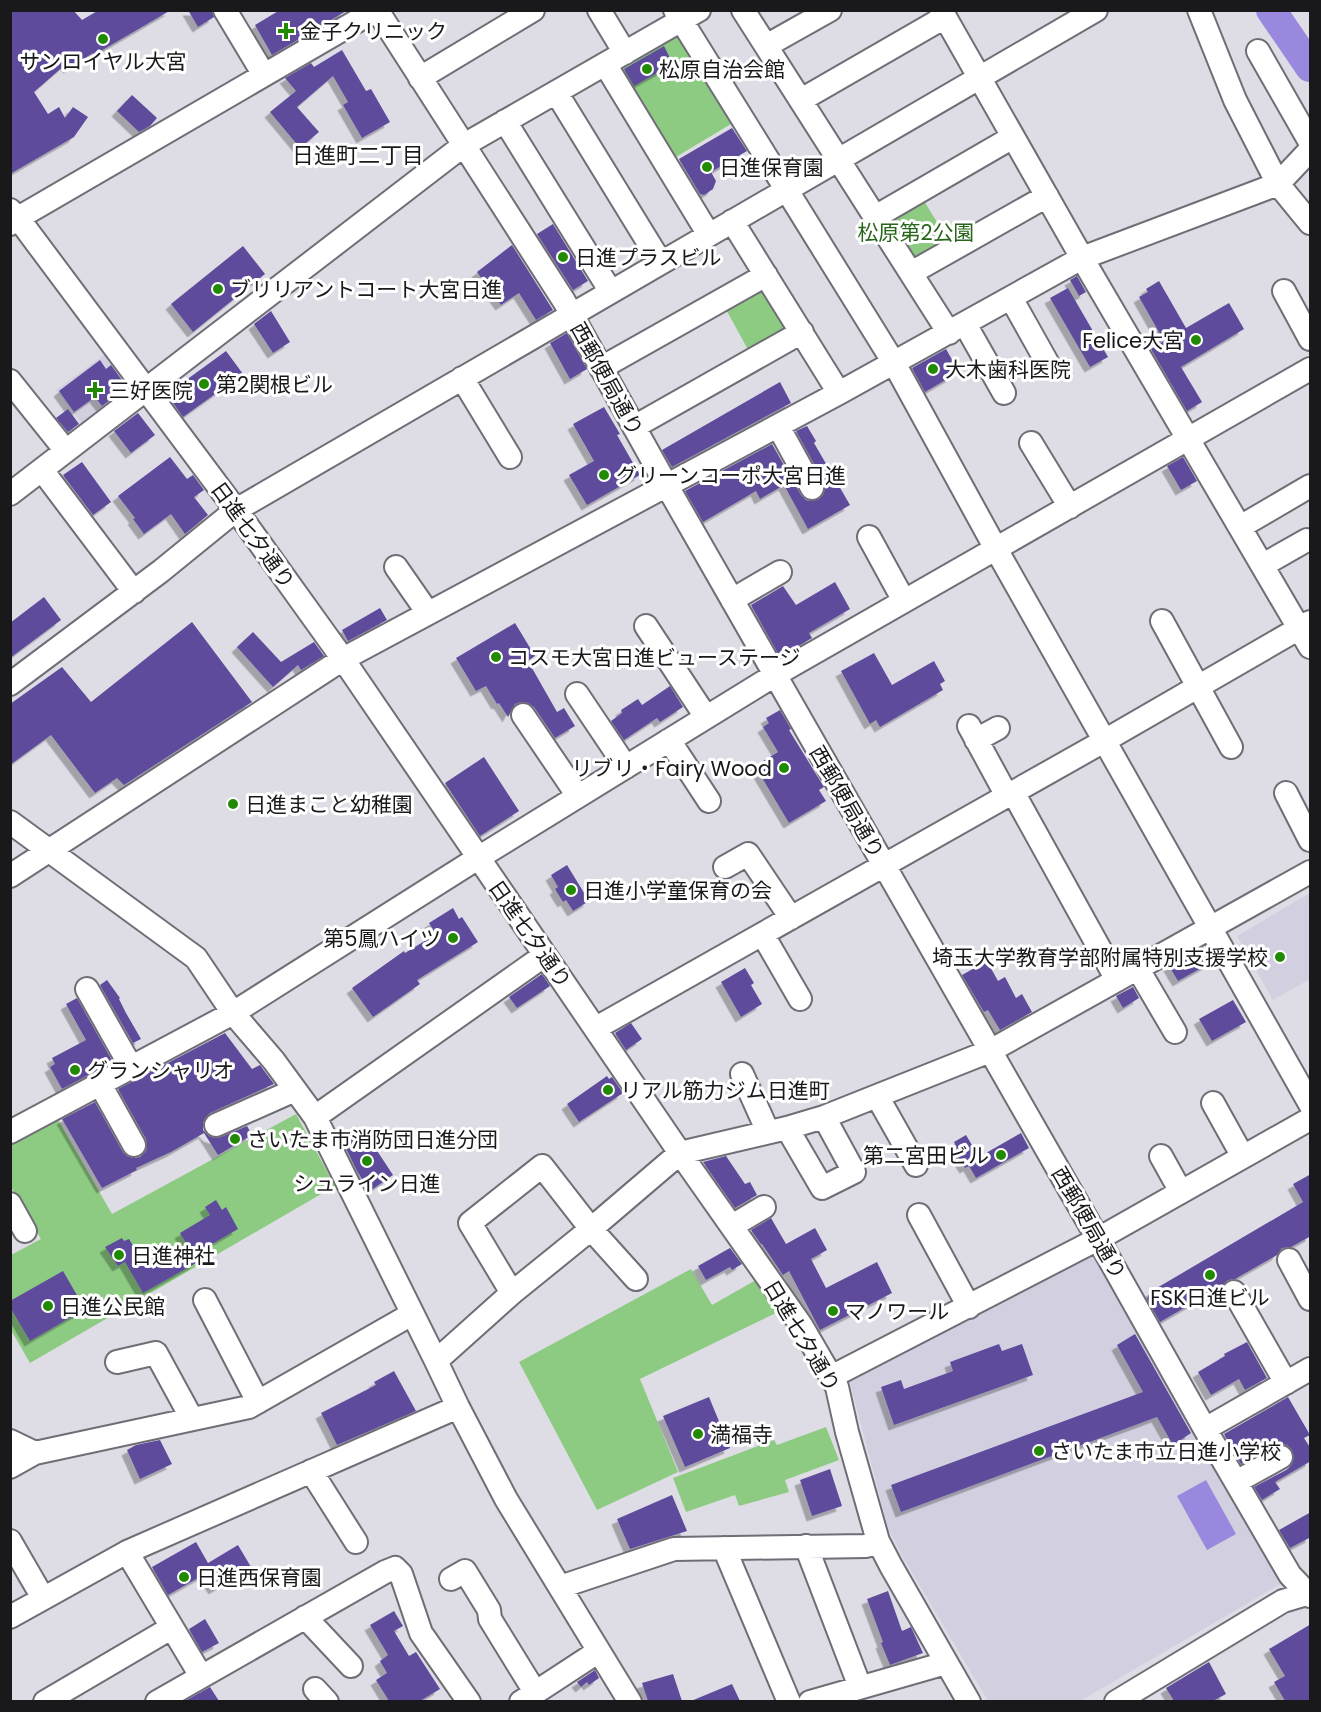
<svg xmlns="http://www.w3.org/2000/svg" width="1321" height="1712" font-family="Poppins,'Noto Sans JP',sans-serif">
<defs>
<filter id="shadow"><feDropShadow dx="-5.5" dy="5.5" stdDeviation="0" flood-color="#0004"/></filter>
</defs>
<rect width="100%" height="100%" fill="#dedde5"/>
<path fill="#d2d0e0" d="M105 354 134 391 86 429 56 390Z
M1310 893V979L1273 1000 1237 936Z
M1096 1253 1284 1582 1080 1701H988L901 1554 888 1528 848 1375Z"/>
<path fill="#8dcb82" d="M677 31 731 124 671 160 614 69Z
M921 196 951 245 912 269 882 220Z
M765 281 796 331 752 357 723 304Z
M296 1114 335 1186 30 1363 11 1330V1255L41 1239 11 1187 10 1141 56 1116 112 1214Z
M691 1269 712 1305 756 1280 778 1312 640 1379 678 1472 597 1510 519 1362Z
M826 1427 839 1460 785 1480 789 1492 739 1506 735 1495 686 1512 673 1478 774 1440 777 1445Z"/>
<path fill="#9a88df" d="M1206 1480 1236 1534 1207 1550 1177 1496Z"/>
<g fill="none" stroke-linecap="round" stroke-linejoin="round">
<path stroke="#9a88df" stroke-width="30" d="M1271 10 1310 67"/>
</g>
<path fill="#5e4b9c" filter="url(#shadow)" d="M10 10H73L82 20 99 10H171L94 55 93 53 69 68 66 64 34 92 48 114 59 107 65 118 73 107 88 117 74 137 10 174Z
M188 10H212L214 17 198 27Z
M280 10H348L272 55 255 25Z
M664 46 673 64 634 86 624 69Z
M342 50 366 91 371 89 390 122 362 138 343 105 348 102 333 76 297 107 319 132 300 148 270 112 296 91 285 78 311 63 314 67Z
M132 95 157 118 150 126 139 132 117 111Z
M732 128 747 151 711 172 716 181 713 189 704 195 700 194 679 159Z
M553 224 588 281 573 290 537 234Z
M512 245 553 310 536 320 519 293 501 305 477 272Z
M243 246 265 274 193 332 171 304Z
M1077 276 1086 292 1079 296 1070 280Z
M1159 281 1186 328 1229 303 1244 329 1181 367 1202 402 1187 411 1151 349 1164 341 1139 297 1148 292 1146 289Z
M1068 288 1108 357 1090 367 1050 298Z
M271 311 290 342 273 353 254 324Z
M567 333 587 369 570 379 550 343Z
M946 349 959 372 925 392 912 368Z
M226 351 243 374 183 417 167 394Z
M100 360 106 369 111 365 127 387 102 406 95 397 74 412 59 391Z
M780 382 791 403 672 467 662 450Z
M604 407 620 434 617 435 640 475 587 505 569 475 594 461 573 424Z
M68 409 79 424 68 432 56 418Z
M138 413 155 435 131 453 114 431Z
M807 426 816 441 814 443 850 505 808 529 784 485 760 499 756 491 703 522 685 491 772 444 801 495 806 500 811 501 819 499 823 495 825 489 824 482 796 431Z
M170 457 187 479 193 475 204 490 194 497 208 515 185 534 171 514 144 534 133 519 135 518 118 496Z
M1183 457 1197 481 1181 490 1167 466Z
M82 462 111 502 93 515 63 475Z
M835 582 850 609 809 633 812 638 780 657 751 605 783 586 796 605Z
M44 597 61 620 10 658V623Z
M380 608 387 620 348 641 342 630Z
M192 622 252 702 124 785 117 778 95 793 51 735 10 765V704L62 667 91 702Z
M515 623 535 656 528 661 557 712 564 708 575 726 555 738 534 707 528 703 521 702 515 704 508 717 499 703 497 704 486 686 476 691 456 658Z
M253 632 281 662 314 642 324 656 301 670 298 665 273 687 237 647Z
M874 653 892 685 934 661 945 681 940 684 943 690 880 727 876 720 870 724 841 671Z
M670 686 683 707 660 722 657 718 624 740 611 721 622 713 621 710 638 699 642 705Z
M780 710 791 729 789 730 824 787 819 790 826 801 789 823 755 766 778 752 763 727 769 723 766 718Z
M484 757 519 811 480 836 445 783Z
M567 865 589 901 573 911 566 900 563 902 555 889 558 887 551 875Z
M453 908 459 919 462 917 478 942 417 980 420 984 373 1017 352 988 404 951 405 953 436 934 429 923Z
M1203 947 1212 962 1178 981 1169 966Z
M987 961 998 981 1005 977 1016 998 1022 994 1032 1012 1000 1030 988 1010 984 1012 962 975Z
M745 968 754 983 751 985 762 1004 741 1017 721 982Z
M542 974 550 986 517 1008 509 997Z
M107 980 120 998 119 999 126 1013 141 1039 133 1043 100 985Z
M1133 987 1139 998 1123 1008 1116 996Z
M77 998 113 1062 62 1089 50 1067 55 1064 52 1058 86 1040 66 1004Z
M1233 1000 1246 1022 1212 1041 1199 1019Z
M631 1023 642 1039 626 1050 615 1033Z
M225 1033 252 1069 260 1065 274 1084 210 1113 206 1117 203 1123V1130L209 1136 215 1138 221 1137 247 1126 252 1135 218 1155 204 1133 171 1152 136 1168 137 1170 102 1188 62 1119 95 1102 123 1152 127 1156 133 1158 140 1157 146 1151 147 1146 146 1139 118 1089Z
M607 1076 609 1079 612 1077 623 1093 579 1122 567 1104Z
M364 1131 393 1175 370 1191 357 1171 344 1144Z
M1021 1133 1029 1148 976 1178 969 1166 965 1168 957 1155 960 1153 954 1142 966 1135 979 1157Z
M726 1156 745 1184 750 1182 757 1195 735 1208 703 1162Z
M1311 1174V1236L1291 1247 1282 1248 1277 1255 1235 1279 1228 1280 1222 1286 1160 1322 1147 1299 1150 1292 1303 1202 1293 1184Z
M216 1200 222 1210 226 1207 238 1229 193 1255 180 1233 210 1215 205 1207Z
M771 1218 786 1244 815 1228 827 1250 811 1259 826 1288 877 1262 892 1293 820 1330 789 1271 783 1275 762 1244H761L751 1230Z
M122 1238 124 1241 129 1239 147 1268 186 1246 196 1263 143 1293 125 1262 118 1266 105 1247Z
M730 1248 742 1264 732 1270 730 1267 706 1280 698 1266Z
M63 1271 85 1309 30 1341 10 1307V1301Z
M1135 1334 1191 1433 1173 1445 1157 1417 901 1512 891 1485 1143 1392 1117 1345Z
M1247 1342 1267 1378 1245 1390 1239 1379 1211 1395 1198 1372 1225 1356 1224 1354Z
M999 1344 1002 1351 1022 1344 1033 1375 894 1425 881 1387 901 1380 904 1389 953 1371 950 1362Z
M394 1371 416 1411 337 1445 321 1413 376 1385 374 1382Z
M709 1397 730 1448 685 1467 663 1416Z
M1288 1397 1310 1435 1304 1438 1311 1449V1461L1275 1482 1280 1489 1262 1500 1254 1487 1288 1469 1292 1464 1294 1458 1292 1450 1287 1445 1282 1444 1275 1445 1241 1464 1224 1434Z
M160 1440 172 1464 140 1479 127 1450 136 1445Z
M830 1469 842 1506 812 1516 800 1480Z
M672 1495 687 1531 630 1549 617 1519Z
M1311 1512V1537L1290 1548 1279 1530Z
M196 1542 208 1563 238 1545 251 1567 214 1589 205 1574 168 1595 152 1567Z
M888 1591 902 1631 911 1627 923 1653 890 1665 881 1643 883 1642 867 1599Z
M394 1611 403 1626 394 1631 409 1656 416 1652 440 1689 420 1701H389L376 1680 387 1673 380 1661 388 1655 370 1625Z
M205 1619 219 1643 202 1652 189 1629Z
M1311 1624V1701H1285L1274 1682 1285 1676 1269 1649Z
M1209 1662 1226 1694 1213 1701H1174L1166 1688Z
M595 1670 599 1678 589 1685 587 1682 581 1687 577 1682Z
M673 1674 682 1701H648L642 1683Z
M732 1684 740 1701H691Z
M210 1687 219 1701H185Z"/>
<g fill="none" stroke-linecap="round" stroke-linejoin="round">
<defs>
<path id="minor" d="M225 10 264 75
M377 10 564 301 667 486 1098 1239 1205 1429 1290 1575 1310 1596
M599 10 625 53
M675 10 894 363 996 549 1310 1104
M743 10 949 333
M941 10 1082 258 1310 647
M1199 10 1235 100 1278 184 1310 223
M766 46 830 10
M1258 51 1310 142
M605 64 709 235
M420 78 533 10
M556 92 661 263
M801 100 945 17
M505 121 611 292
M10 210 18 218 236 510 343 659 680 1153 801 1325 837 1387 847 1432 878 1541 891 1566 969 1702
M875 217 1013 137
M732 221 839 393
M10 224 18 218 376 10
M911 273 1047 196
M1284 291 1310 339
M1011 298 1048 364
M965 324 1004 393
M601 368 766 275
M462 378 510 457
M10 381 66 451
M778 426 812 488
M634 427 802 332
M1031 443 1070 507
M42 470 134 592
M10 494 464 145 699 10
M1240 527 1310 486
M869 537 904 601
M1263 565 1307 540
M396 567 428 613
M732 600 780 572
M1162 621 1231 747
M646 626 706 717
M10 684 161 571 236 510 1096 10
M577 694 626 767
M523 715 578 796
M969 726 1007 796
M669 740 709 801
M976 740 998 728
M1013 792 1117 980
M1286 793 1310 840
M10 822 196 958 233 1013 274 1061 315 1117 436 1361 458 1407 506 1499 630 1702
M725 867 748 854 791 918
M10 876 343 659 839 393 1082 258 1278 184 1310 150
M763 935 800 999
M1138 969 1175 1032
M87 989 131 1067
M596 1028 1104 741 1310 622
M742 1074 768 1132
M100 1084 134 1145
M877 1096 916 1165
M1213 1103 1243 1157
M315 1117 545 955
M216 1125 295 1090
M787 1128 822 1188 854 1172 824 1117
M10 1132 233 1013 478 858 775 675 1310 369
M1161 1156 1181 1192
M10 1204 25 1231
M919 1215 969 1307
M732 1226 764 1207
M1289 1260 1310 1299
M1234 1292 1286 1383
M512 1293 470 1223 542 1166 591 1229 636 1279
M205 1300 258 1402
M436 1361 512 1293 591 1229 680 1153 787 1128 824 1117 990 1051 1310 872
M117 1362 156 1353 192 1419
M831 1377 1098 1239 1310 1119
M1205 1429 1310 1369
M10 1441 35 1453
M10 1467 35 1453 249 1407 412 1314
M311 1471 356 1542
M1236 1482 1281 1457
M10 1541 43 1598
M806 1546 860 1687
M724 1548 789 1702
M127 1552 201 1676
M451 1579 465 1571 489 1610 490 1619 535 1692
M560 1587 674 1549 866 1546 878 1541
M10 1617 127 1552 458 1407
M305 1617 351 1666
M315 1689 327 1702
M45 1702 171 1628
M157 1702 385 1572 395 1568 401 1574 421 1633 469 1702
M521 1702 599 1651
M810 1702 946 1663
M1116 1702 1283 1601 1310 1593"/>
</defs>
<use href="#minor" stroke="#6f6e76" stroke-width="26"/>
<use href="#minor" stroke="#fff" stroke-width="22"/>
</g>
<g fill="#228a02" stroke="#fff" stroke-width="2">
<path d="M283 22h6v6h6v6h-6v6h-6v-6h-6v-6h6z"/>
<circle cx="103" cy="39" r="6"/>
<circle cx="647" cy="69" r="6"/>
<circle cx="707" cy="167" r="6"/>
<circle cx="563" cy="257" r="6"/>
<circle cx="218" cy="289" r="6"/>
<circle cx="1196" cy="340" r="6"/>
<circle cx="933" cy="369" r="6"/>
<circle cx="204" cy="384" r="6"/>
<path d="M92 381h6v6h6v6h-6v6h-6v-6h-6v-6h6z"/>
<circle cx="604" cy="475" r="6"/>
<circle cx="496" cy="657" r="6"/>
<circle cx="784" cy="768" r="6"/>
<circle cx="233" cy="804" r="6"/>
<circle cx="571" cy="890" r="6"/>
<circle cx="453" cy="938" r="6"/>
<circle cx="1280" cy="957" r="6"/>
<circle cx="75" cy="1070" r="6"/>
<circle cx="608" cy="1090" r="6"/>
<circle cx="235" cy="1139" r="6"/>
<circle cx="1001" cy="1155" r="6"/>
<circle cx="367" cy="1161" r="6"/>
<circle cx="119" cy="1255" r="6"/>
<circle cx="1210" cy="1275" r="6"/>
<circle cx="48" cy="1306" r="6"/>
<circle cx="833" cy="1311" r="6"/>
<circle cx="698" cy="1434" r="6"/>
<circle cx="1039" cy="1451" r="6"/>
<circle cx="184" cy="1577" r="6"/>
</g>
<g text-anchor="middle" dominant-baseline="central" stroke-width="6" stroke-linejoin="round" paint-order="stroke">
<g font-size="21" fill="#19181b" stroke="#fff" text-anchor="start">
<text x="300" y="31">金子クリニック</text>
<text x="103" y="61" text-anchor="middle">サンロイヤル大宮</text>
<text x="659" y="69">松原自治会館</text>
<text x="719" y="167">日進保育園</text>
<text x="575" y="257">日進プラスビル</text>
<text x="230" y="289">ブリリアントコート大宮日進</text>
<text x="1184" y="340" text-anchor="end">Felice大宮</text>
<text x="945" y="369">大木歯科医院</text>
<text x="216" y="384">第2関根ビル</text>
<text x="109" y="390">三好医院</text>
<text x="616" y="475">グリーンコーポ大宮日進</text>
<text x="508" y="657">コスモ大宮日進ビューステージ</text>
<text x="772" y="768" text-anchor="end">リブリ・Fairy Wood</text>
<text x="245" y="804">日進まこと幼稚園</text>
<text x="583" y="890">日進小学童保育の会</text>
<text x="441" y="938" text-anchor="end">第5鳳ハイツ</text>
<text x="1268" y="957" text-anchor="end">埼玉大学教育学部附属特別支援学校</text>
<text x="87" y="1070">グランシャリオ</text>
<text x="620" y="1090">リアル筋力ジム日進町</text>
<text x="247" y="1139">さいたま市消防団日進分団</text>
<text x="989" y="1155" text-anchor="end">第二宮田ビル</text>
<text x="367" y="1183" text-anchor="middle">シュライン日進</text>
<text x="131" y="1255">日進神社</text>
<text x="1210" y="1297" text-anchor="middle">FSK日進ビル</text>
<text x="60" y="1306">日進公民館</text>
<text x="845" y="1311">マノワール</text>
<text x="710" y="1434">満福寺</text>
<text x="1051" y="1451">さいたま市立日進小学校</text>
<text x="196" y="1577">日進西保育園</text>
</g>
<g font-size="21" fill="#27661a" stroke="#fff">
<text x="916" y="232">松原第2公園</text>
</g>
<g font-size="21" fill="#19181b" stroke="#fff">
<text transform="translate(607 379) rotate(61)">西郵便局通り</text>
<text transform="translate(253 535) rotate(54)">日進七夕通り</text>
<text transform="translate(847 802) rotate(60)">西郵便局通り</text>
<text transform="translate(530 934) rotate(55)">日進七夕通り</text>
<text transform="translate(1089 1223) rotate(60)">西郵便局通り</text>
<text transform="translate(802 1336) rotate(59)">日進七夕通り</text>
</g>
<g font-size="22" fill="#19181b" stroke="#fff">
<text x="358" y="155">日進町二丁目</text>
</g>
</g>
<rect width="1321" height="1712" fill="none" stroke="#19181b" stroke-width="24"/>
</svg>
